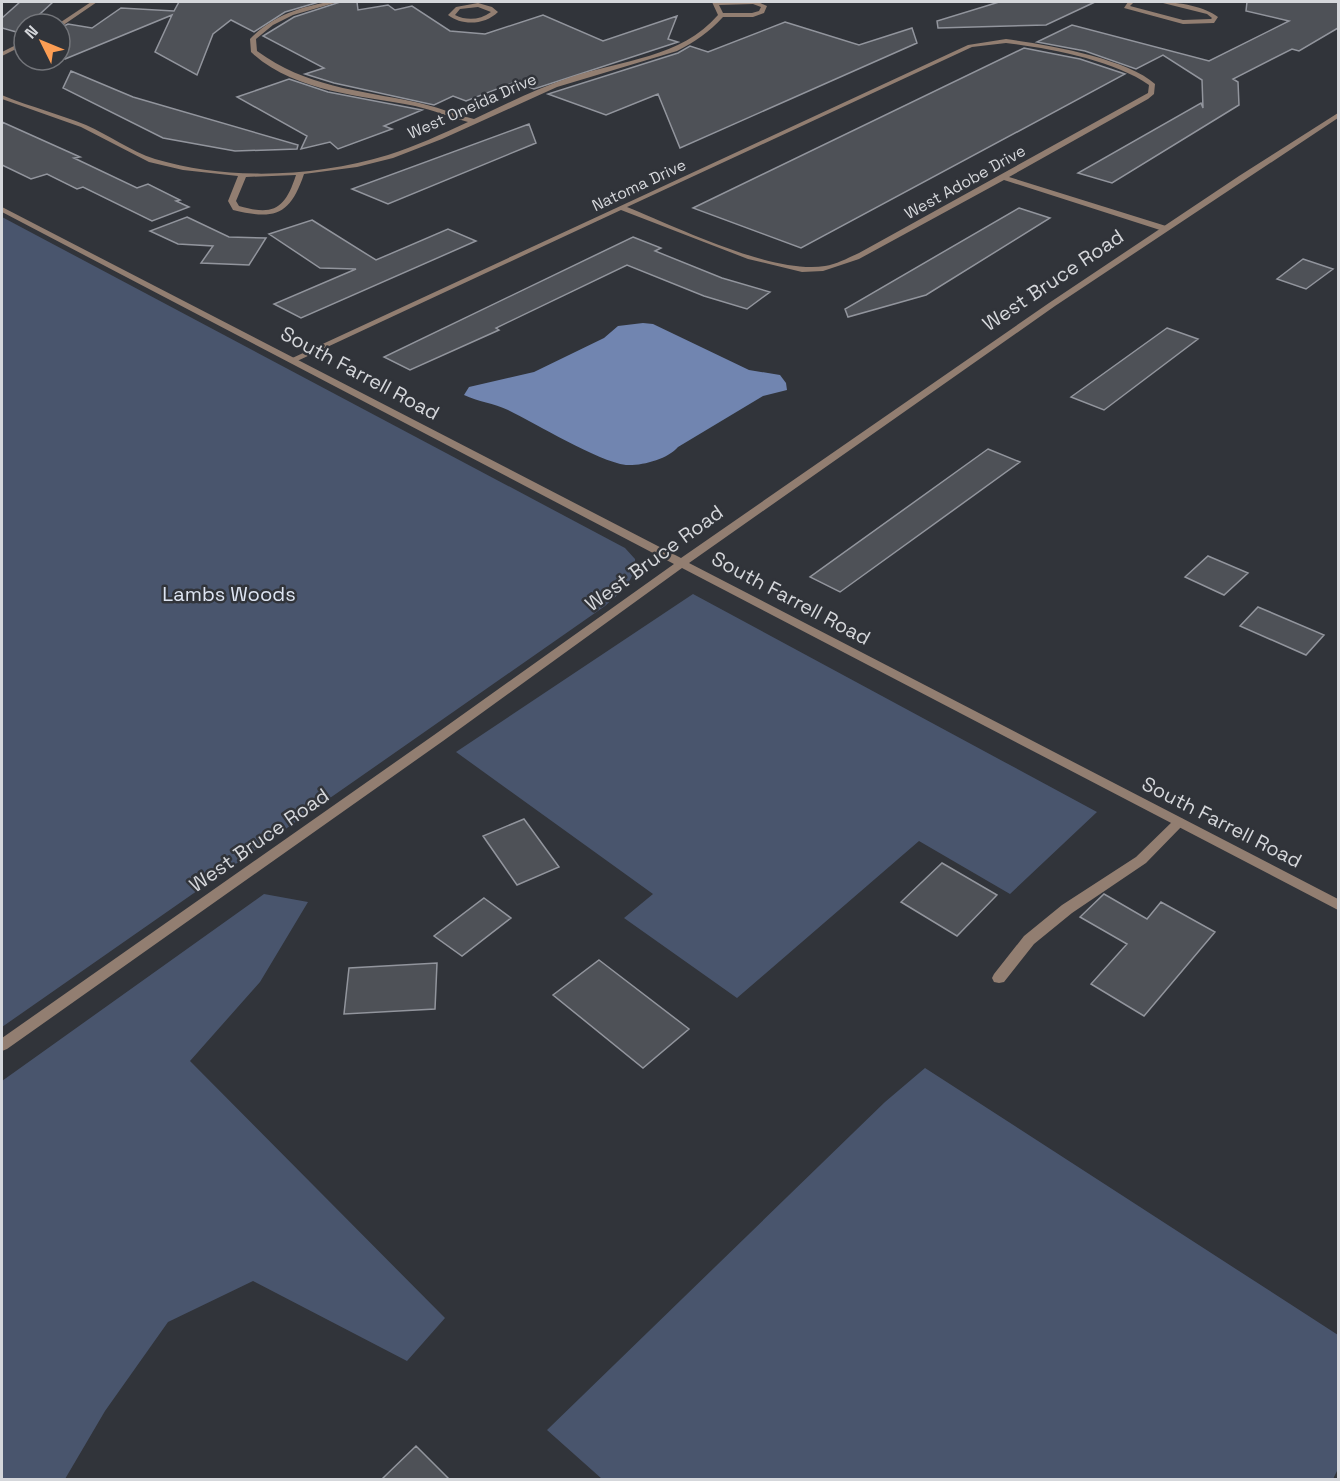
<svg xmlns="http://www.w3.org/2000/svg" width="1340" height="1481" font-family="'Space Grotesk',sans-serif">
<rect width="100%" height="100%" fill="#31343a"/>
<path fill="#49556d" d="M2 217 625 548 635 559C636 581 621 592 605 606L2 1027Z
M693 594 1097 812 1010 894 919 841 737 998 624 918 653 894 456 752Z
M264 894 308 902 260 982 190 1061 445 1318 407 1361 253 1281 168 1322 105 1411 65 1479H2V1081Z
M925 1068 1338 1335V1469L1333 1479H602L547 1430 885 1102Z"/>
<path fill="#7185b0" d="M643 323 653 324 749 370 780 375 786 383 787 390 763 396 678 447C668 459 642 466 626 465 597 461 537 424 508 410 494 403 478 402 464 395L469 387 534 372 604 338 618 326Z"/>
<path fill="#4e5157" stroke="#92959d" stroke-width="1.5" d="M20 2H53L29 24H24L20 33 2 28V18Z
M179 2H319L285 12 254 32 231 20 213 34 197 75 155 52 172 15 65 59 60 52V28L68 24 92 28 121 8 174 11Z
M340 2H357L358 10 388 5 395 10 412 6 450 31 485 34 543 15 603 41 677 16 668 39 678 42 534 89 515 82 466 101 453 96 434 105 334 83 305 74 324 68 263 36 294 17Z
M999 2H1095L1046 25 938 28 937 21Z
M1247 2H1338V28L1299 51 1292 49 1233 79 1238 82 1239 105 1112 183 1078 173 1201 103 1203 108 1202 80 1163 55 1136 69 1085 51 1037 42 1072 25 1209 61 1289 21 1246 11Z
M785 22 859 45 912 28 917 43 680 148 658 94 606 115 548 94 678 53 690 46 708 52Z
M1024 48 1080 59 1125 74 801 248 693 208Z
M71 71 133 97 298 145 297 149 235 151 163 138 63 88Z
M289 79 328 92 422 110 384 126 392 129 338 149 330 142 301 149 307 136 237 97Z
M2 122 80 157 74 158 137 188 148 184 180 200 176 201 189 207 152 221 83 187 77 189 47 174 31 179 2 165Z
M529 124 536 143 388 204 352 189Z
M1019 208 1050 218 926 295 848 317 845 309Z
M187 217 229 237 266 238 249 265 201 263 213 246 178 244 150 231Z
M312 220 376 260 448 229 476 241 301 318 274 304 356 269 320 268 269 234Z
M633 237 661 248 655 251 722 278 770 292 747 309 704 296 627 265 496 328 499 330 410 370 384 357Z
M1303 259 1333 269 1306 289 1277 279Z
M1167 328 1198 339 1104 410 1071 397Z
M988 449 1020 462 840 592 810 577Z
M1208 556 1248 573 1224 595 1185 577Z
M1258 607 1324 635 1306 655 1240 626Z
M524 819 559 867 517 885 483 836Z
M942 863 997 895 957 936 901 902Z
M1104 894 1147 919 1161 902 1215 932 1144 1016 1091 984 1127 944 1080 917Z
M484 898 511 918 462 956 434 936Z
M599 960 689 1029 643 1068 553 995Z
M437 963 435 1009 344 1014 349 968Z
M416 1446 449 1479H382Z"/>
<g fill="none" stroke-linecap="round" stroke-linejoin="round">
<path fill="#927e71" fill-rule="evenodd" d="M1179 818 1183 819 1185 822 1183 825 1146 863 1072 913 1034 944 1004 982 999 983 994 982 992 978 994 974 1024 936 1062 905 1136 857 1175 819Z"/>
<path fill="#927e71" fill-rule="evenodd" d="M91 2H97L62 26 58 24Z
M328 2H338L293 15 273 25 256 39 257 51C306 87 358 90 415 102 435 106 454 114 474 119 506 104 538 88 571 77 622 60 681 58 718 15L712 2H758L767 6 764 13 753 17H723C709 32 695 42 677 51L557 87 442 139 393 158 357 167 304 174C290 216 274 220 233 210L228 201 238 176 183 170 149 162 81 127 2 99V95L4 96C31 107 59 114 86 125 109 135 130 151 155 159 229 181 315 177 388 155 416 146 442 134 468 122 450 117 433 110 415 106 360 95 294 92 251 52L250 39C271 17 299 7 328 2ZM753 4 761 7 759 11 752 13H723L719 5ZM296 175C285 209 274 216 239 206L236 201 246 177Z
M1128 2H1134L1130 6 1183 20 1211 19 1212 18 1207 14 1163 3 1162 2C1178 2 1206 7 1218 17L1214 23 1183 24 1124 8Z
M478 3 492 7 498 12C485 25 462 26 448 15L456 7ZM478 7 491 12C480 20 467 21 455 15L460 9Z
M1006 39C1044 44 1127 58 1155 84L1154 94 1148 99 1009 177 1166 226V230H1160L1004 180 859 259 823 271 802 272 748 259 621 210 295 362H289L288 360 968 45ZM1006 43C1048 48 1114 60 1149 85L1148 93 859 253C848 258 837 264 825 266 771 274 679 228 627 207L972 47Z
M24 41V45L2 56V52Z"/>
<path fill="#927e71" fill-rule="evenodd" d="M1338 113V118L1055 306 689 563 1338 899V910L682 568 443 741 7 1049 2 1051V1038L434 735 674 564 2 212V207L681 558 1049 303 1239 176Z"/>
</g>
<g text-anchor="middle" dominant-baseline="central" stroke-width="5" stroke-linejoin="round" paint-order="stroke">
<g font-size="16" fill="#d5d7db" stroke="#31343a">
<text transform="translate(472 106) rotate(-24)">West Oneida Drive</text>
<text transform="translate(965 182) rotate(-29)">West Adobe Drive</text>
<text transform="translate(639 185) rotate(-25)">Natoma Drive</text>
</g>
<g font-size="20" fill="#d5d7db" stroke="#31343a">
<text transform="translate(1053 280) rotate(-34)">West Bruce Road</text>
<text transform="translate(360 373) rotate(28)">South Farrell Road</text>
<text transform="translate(654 558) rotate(-36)">West Bruce Road</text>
<text transform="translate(791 598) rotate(28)">South Farrell Road</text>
<text transform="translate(1222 822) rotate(27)">South Farrell Road</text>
<text transform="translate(259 840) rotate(-35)">West Bruce Road</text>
</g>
<g font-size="20" fill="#dee5f2" stroke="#31343a">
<text x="229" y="594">Lambs Woods</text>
</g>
</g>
<rect width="1340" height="1481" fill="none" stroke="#d5d7db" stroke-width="6"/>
<g transform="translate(42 42) rotate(313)"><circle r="28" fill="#31343a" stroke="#73757a" stroke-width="1.5"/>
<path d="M0-4.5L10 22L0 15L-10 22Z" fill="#fc9d53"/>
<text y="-9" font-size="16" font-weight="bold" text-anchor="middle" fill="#d5d7db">N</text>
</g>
</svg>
